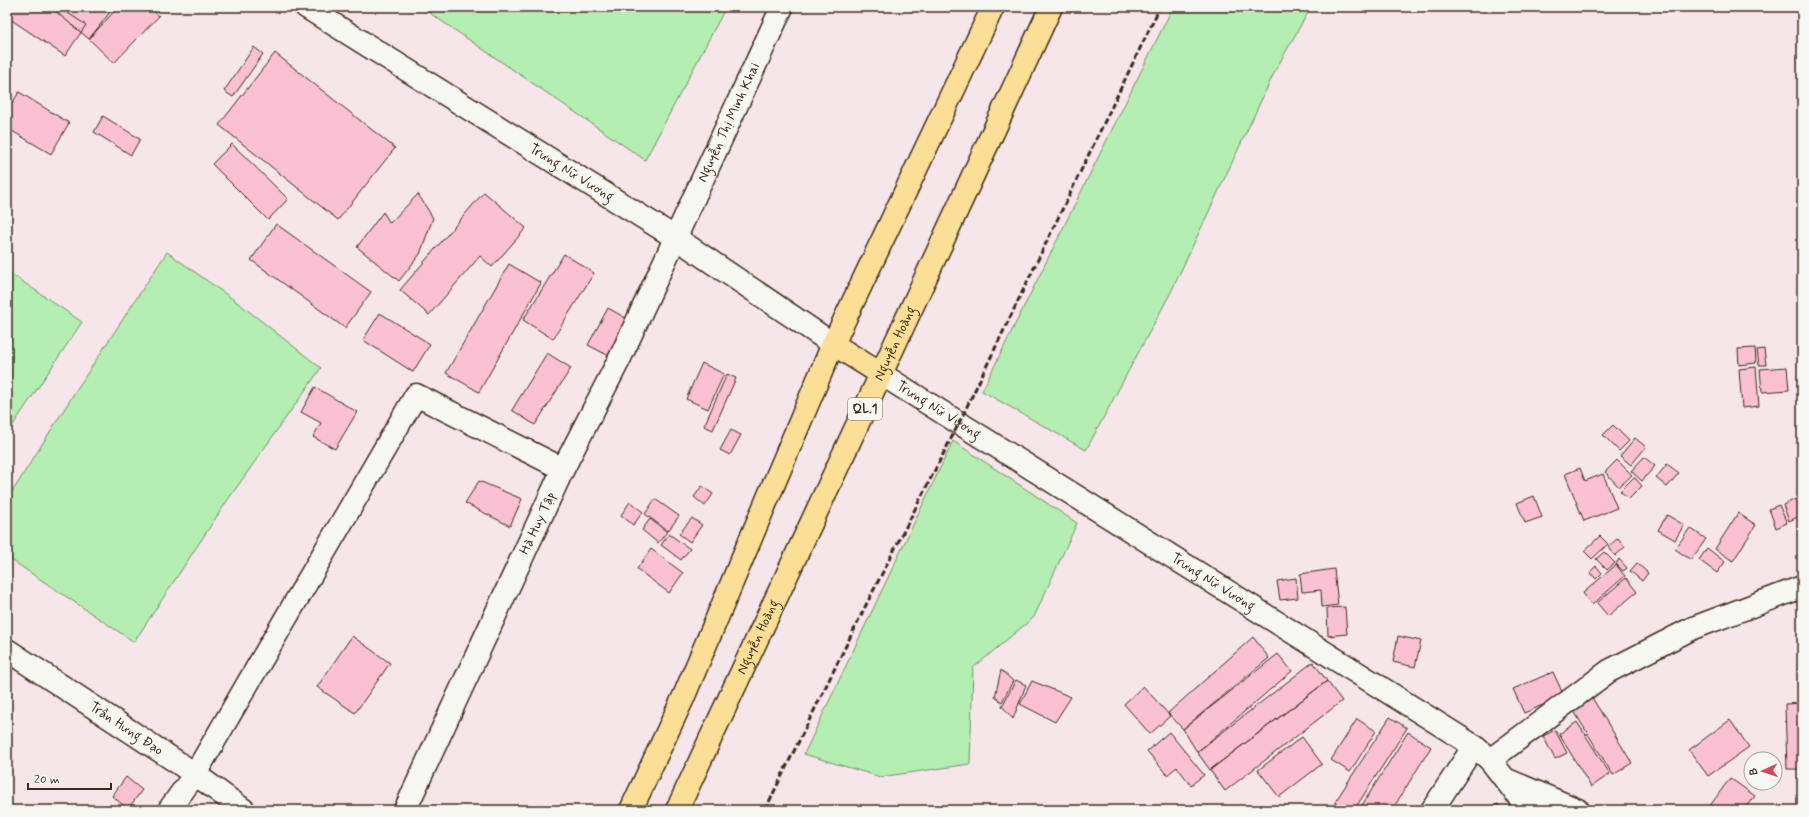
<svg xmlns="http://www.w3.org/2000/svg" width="1809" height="817" font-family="Mynerve,sans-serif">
<rect width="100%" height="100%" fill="#f7e6e9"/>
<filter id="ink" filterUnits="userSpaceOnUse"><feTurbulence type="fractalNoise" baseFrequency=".025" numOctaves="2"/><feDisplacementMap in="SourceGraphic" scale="8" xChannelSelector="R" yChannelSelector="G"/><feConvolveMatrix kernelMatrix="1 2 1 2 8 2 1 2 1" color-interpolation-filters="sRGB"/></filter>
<g filter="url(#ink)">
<path fill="#b4eeb2" stroke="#788c68" d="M421 7H726L645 160Z
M1173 7H1311L1276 69 1171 292 1086 450 982 391Z
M167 252 241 305 321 368 227 501 134 642 7 557V500L75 392Z
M7 271 82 322 7 434Z
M953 441 1077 523 1034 617 973 668 970 764 880 777 804 754Z"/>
<path fill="#fac1d4" stroke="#3b2a1e" d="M7 7H59L86 25 65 56 7 17Z
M50 7H114L89 39Z
M118 7H149L159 16 114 63 89 39Z
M254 47 263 54 233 97 224 91Z
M275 53 395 148 338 220 219 125Z
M19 92 69 123 51 154 7 128V112Z
M103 116 140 139 131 155 94 132Z
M232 144 288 199 268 220 212 164Z
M484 192 526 228 492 267 480 256 429 315 400 290Z
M418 194 433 218 420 254 399 281 357 247 383 212 390 223Z
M276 224 371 292 345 328 251 260Z
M564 254 594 273 553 339 523 320Z
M509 264 541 283 479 392 446 373Z
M608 308 631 321 611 357 588 345Z
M380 313 430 344 413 372 363 340Z
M1755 348 1756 363 1739 365 1738 349Z
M1764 349 1766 365H1759L1757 350Z
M547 353 571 368 535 425 512 410Z
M702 363 724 374 708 409 686 399Z
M1756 367 1759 406 1742 408 1739 369Z
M1787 367 1789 390 1762 392 1760 369Z
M727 374 736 378 713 430 704 426Z
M315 387 357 412 335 449 313 437 321 423 301 412Z
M1613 425 1629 441 1619 451 1603 435Z
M731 430 741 435 730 455 720 450Z
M1635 438 1646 447 1631 465 1620 456Z
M1644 457 1655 466 1642 481 1631 471Z
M1617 460 1632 475 1619 487 1605 472Z
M1667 464 1679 473 1667 487 1656 478Z
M1580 468 1585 481 1603 474 1617 508 1584 521 1565 474Z
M1634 477 1642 486 1629 499 1620 491Z
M479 481 522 499 510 526 465 503Z
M702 486 713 494 705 506 694 497Z
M1534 496 1542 517 1525 523 1517 503Z
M1802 496V515L1789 521 1783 505Z
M655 499 679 516 668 531 645 514Z
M630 502 643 512 633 525 621 515Z
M1779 505 1787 523 1776 528 1769 509Z
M1738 513 1756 525 1733 561 1715 549Z
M1667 515 1684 525 1675 540 1658 530Z
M692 518 702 525 690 542 679 534Z
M650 519 667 532 658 543 642 530Z
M1690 528 1706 539 1691 560 1675 549Z
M669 534 690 549 681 560 661 545Z
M1600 536 1608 544 1592 559 1584 551Z
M1618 538 1625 547 1615 556 1608 547Z
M1707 548 1725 562 1717 573 1699 560Z
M651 549 683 573 669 593 637 569Z
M1604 552 1615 563 1607 570 1596 559Z
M1619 559 1627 568 1623 571 1616 564Z
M1637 563 1648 573 1642 581 1630 571Z
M1616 565 1625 576 1592 605 1583 593Z
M1596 566 1602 573 1596 579 1590 572Z
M1334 569 1338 605 1322 607 1321 590 1302 592 1300 574Z
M1296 578 1298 598 1280 600 1277 581Z
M1626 578 1637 592 1608 616 1597 603Z
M1345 607 1347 634 1328 636 1327 608Z
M352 636 390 663 355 713 317 687Z
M1398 636 1421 641 1415 667 1393 662Z
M1253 637 1269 658 1183 729 1168 713Z
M1278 654 1292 671 1197 752 1183 729Z
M1313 662 1327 681 1210 770 1197 752Z
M1001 670 1013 681 1002 702 995 697Z
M1553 672 1564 696 1524 713 1513 689Z
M1016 680 1026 685 1013 719 1002 706Z
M1032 681 1071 697 1055 722 1020 704Z
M1327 681 1342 701 1225 791 1210 770Z
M1143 686 1170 716 1150 734 1124 704Z
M1591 696 1632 763 1613 775 1572 708Z
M1802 703V769H1787L1785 704Z
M1390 717 1407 728 1354 810H1346L1335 802Z
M1357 719 1376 731 1350 772 1331 760Z
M1730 720 1749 747 1708 776 1689 750Z
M1577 722 1610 774 1591 787 1559 734Z
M1555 730 1567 753 1555 759 1543 736Z
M1169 732 1204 775 1191 785 1177 767 1167 775 1147 751Z
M1408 732 1431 747 1392 810H1359Z
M1302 737 1322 764 1279 797 1258 770Z
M126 777 142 790 128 809 112 796Z
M1730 778 1755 796 1745 810H1707Z
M1498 804 1501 810H1486Z"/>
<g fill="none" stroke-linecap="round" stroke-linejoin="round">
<defs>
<g id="street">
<path id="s1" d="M881 374 1474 746 1490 760 1529 810"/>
<path d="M1505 779 1578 810"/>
<path d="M169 810 195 774 416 395 563 469"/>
<path id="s2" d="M405 810 563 469 620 358 782 7"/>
<path d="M1432 810 1474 746"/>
</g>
<g id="secondary">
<path id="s3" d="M306 7 676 238 833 344"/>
<path id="s4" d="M7 650 195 774 244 810"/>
<path d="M1490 760 1609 671 1693 628 1802 587"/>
</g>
<g id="highway">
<path d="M833 344 881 374"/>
<path d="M631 810 684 696 833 344 993 7"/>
<path id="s5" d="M677 810 881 374 1051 7"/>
</g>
</defs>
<use href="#street" stroke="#3b2a1e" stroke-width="25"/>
<use href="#secondary" stroke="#3b2a1e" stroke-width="25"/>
<use href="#highway" stroke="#3b2a1e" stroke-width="25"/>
<use href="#street" stroke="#f6f6f2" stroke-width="22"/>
<use href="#secondary" stroke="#f6f6f2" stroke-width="22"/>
<use href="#highway" stroke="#fbdf96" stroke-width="22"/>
<path stroke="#3b2a1e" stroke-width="3" stroke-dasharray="6 3" stroke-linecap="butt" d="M765 810 866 605 959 423 1160 7"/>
</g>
</g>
<g text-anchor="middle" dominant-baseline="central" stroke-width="3" stroke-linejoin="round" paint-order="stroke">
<rect fill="#f6f6f2" stroke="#73675e" stroke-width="1" x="848" y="398" width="34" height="22" rx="3"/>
<g font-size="13" font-weight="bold" fill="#3b2a1e">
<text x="865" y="409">QL.1</text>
</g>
<g font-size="14" fill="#3b2a1e" stroke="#f6f6f2">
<text stroke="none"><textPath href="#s2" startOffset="760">Nguyễn Thị Minh Khai</textPath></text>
<text stroke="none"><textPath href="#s3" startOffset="313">Trưng Nữ Vương</textPath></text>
<text stroke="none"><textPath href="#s5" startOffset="515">Nguyễn Hoàng</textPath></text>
<text stroke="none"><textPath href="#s1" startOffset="68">Trưng Nữ Vương</textPath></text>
<text stroke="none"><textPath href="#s2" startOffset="316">Hà Huy Tập</textPath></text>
<text stroke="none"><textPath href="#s1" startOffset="392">Trưng Nữ Vương</textPath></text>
<text stroke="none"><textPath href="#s5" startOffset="191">Nguyễn Hoàng</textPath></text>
<text stroke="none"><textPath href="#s4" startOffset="143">Trần Hưng Đạo</textPath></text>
</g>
</g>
<rect width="1809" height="817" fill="none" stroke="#f6f6f2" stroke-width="24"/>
<rect x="12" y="12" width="1785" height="793" fill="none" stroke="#3b2a1e" stroke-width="1.5" filter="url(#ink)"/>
<g transform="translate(1763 771) rotate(267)"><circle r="19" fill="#f6f6f2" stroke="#aba49d"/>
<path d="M0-3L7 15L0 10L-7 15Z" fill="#d1495b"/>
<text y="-6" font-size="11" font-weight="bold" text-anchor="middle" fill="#3b2a1e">B</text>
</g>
<path d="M28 783v6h83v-6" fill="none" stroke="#3b2a1e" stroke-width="2"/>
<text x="34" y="783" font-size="12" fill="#3b2a1e" stroke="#f6f6f2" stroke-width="3" paint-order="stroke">20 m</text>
</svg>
